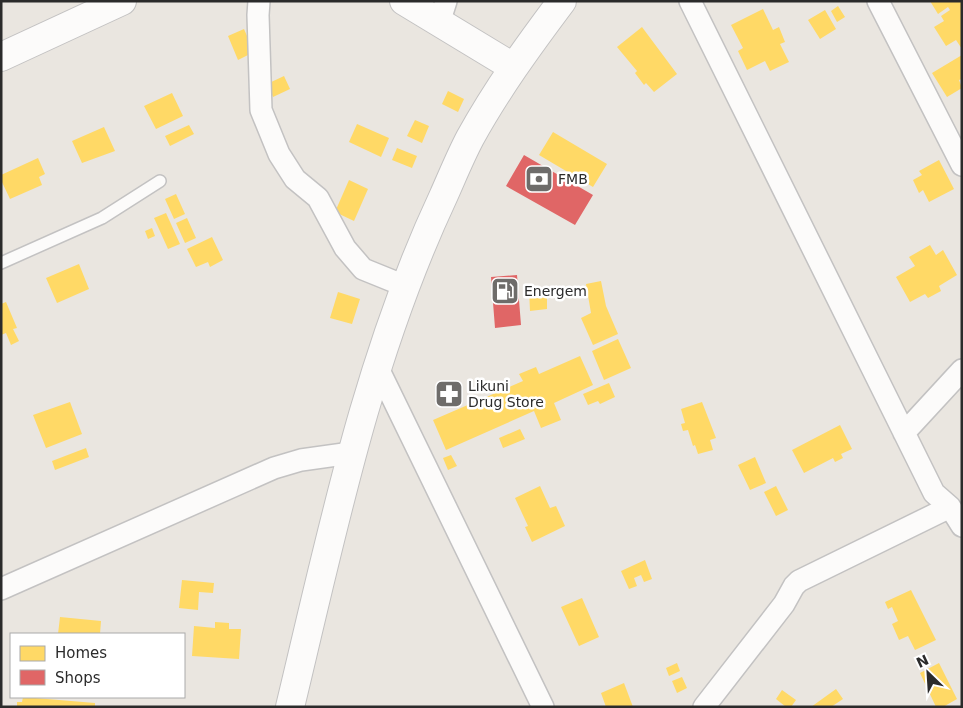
<svg xmlns="http://www.w3.org/2000/svg" width="963" height="708" font-family="'DejaVu Sans',sans-serif">
<rect width="100%" height="100%" fill="#eae6e0"/>
<path fill="#ffd966" d="M930 1H962V49L956 40 946 46 934 27 944 21 941 16 950 10 948 7 938 14Z
M838 6 845 17 837 22 831 11Z
M763 9 773 30 779 27 785 42 780 44 789 62 770 71 765 61 747 70 738 51 743 48 731 25Z
M825 10 836 29 820 39 808 20Z
M642 27 677 74 654 92 646 83 644 85 635 73 637 71 617 47Z
M244 29 254 52 238 60 228 36Z
M962 55V79L959 80 962 88 947 97 932 73Z
M284 76 290 89 273 97 267 84Z
M448 91 464 99 458 112 442 104Z
M172 93 183 116 156 129 144 106Z
M415 120 429 126 422 143 407 136Z
M357 124 389 138 381 157 349 142Z
M189 125 194 134 170 146 165 136Z
M104 127 115 151 82 163 72 141Z
M553 132 607 164 593 187 539 155Z
M397 148 417 156 412 168 392 160Z
M38 158 45 174 39 177 42 185 10 199 1 180V175Z
M939 160 954 189 929 202 923 190 919 193 913 180 922 175 919 171Z
M349 180 368 189 354 221 335 212Z
M176 194 185 214 174 219 165 199Z
M166 213 180 244 168 249 154 218Z
M187 218 196 238 185 243 176 223Z
M152 228 155 236 148 239 145 231Z
M212 237 223 260 210 267 208 262 196 267 187 249Z
M930 245 936 255 943 250 957 275 939 286 941 291 928 298 925 294 910 302 896 277 915 266 909 257Z
M79 264 89 289 57 303 46 278Z
M601 281 606 306 618 334 593 345 581 318 591 313 586 284Z
M552 287V297H547V309L530 311 529 289Z
M338 292 360 299 352 324 330 318Z
M6 302 17 328 13 329 19 341 11 345 6 333 1 335V304Z
M618 339 631 368 604 380 592 351Z
M580 356 593 385 554 403 561 420 541 428 534 411 446 450 433 420 523 381 519 374 536 367 539 374Z
M609 383 615 397 600 404 598 401 588 405 583 394Z
M70 402 82 434 46 448 33 415Z
M702 402 716 438 710 440 713 450 698 454 695 445 693 446 688 430 683 431 681 424 685 423 681 409Z
M840 425 852 449 841 454 843 458 835 462 833 458 804 473 792 450Z
M520 429 525 439 503 448 499 438Z
M86 448 89 457 55 470 52 461Z
M451 455 457 466 448 470 443 458Z
M755 457 766 483 750 490 738 465Z
M540 486 550 508 556 506 565 526 532 542 525 527 528 526 515 498Z
M776 486 788 510 776 516 764 492Z
M645 560 652 579 644 582 641 575 634 578 637 586 629 589 621 571Z
M182 580 214 583 213 593 199 592 198 610 179 608Z
M911 590 936 640 915 650 908 636 899 640 892 624 898 621 892 607 888 609 885 602Z
M582 598 599 637 579 646 561 607Z
M60 617 101 621 100 634H58Z
M215 622 229 623V629H241L239 659 192 656 194 626 215 628Z
M677 663 680 671 669 676 666 668Z
M939 663 957 699 943 707H936L920 673Z
M682 677 687 688 677 693 672 681Z
M624 683 633 707H606L601 693Z
M836 689 843 699 831 707H811Z
M782 690 796 700 791 707H786L776 699Z
M23 697 95 703V707H17V702H22Z"/>
<path fill="#e06666" d="M524 155 593 195 575 225 506 186Z
M517 275 521 325 495 328 491 277Z"/>
<g fill="none" stroke-linecap="round" stroke-linejoin="round">
<defs>
<path id="lane" d="M1 263 102 218 160 181"/>
<path id="street" d="M259 1 258 15 261 110 279 154 295 179 318 198 345 248 363 269 405 286
M690 1 934 493 950 507 962 526
M878 1 962 165
M439 23 446 1
M376 364 543 707
M904 433 962 370
M1 589 274 468 301 460 351 453
M704 707 784 604 794 586 799 581 950 507"/>
<path id="secondary" d="M404 1 513 67
M1 57 122 1
M290 707C332 533 367 359 443 197 452 177 460 157 470 138 497 89 529 45 562 1"/>
</defs>
<use href="#lane" stroke="#c3c2c2" stroke-width="14"/>
<use href="#street" stroke="#c3c2c2" stroke-width="24"/>
<use href="#secondary" stroke="#c3c2c2" stroke-width="30"/>
<use href="#lane" stroke="#fcfbfa" stroke-width="11"/>
<use href="#street" stroke="#fcfbfa" stroke-width="21"/>
<use href="#secondary" stroke="#fcfbfa" stroke-width="28"/>
</g>
<defs>
<symbol id="bank-square" viewBox="-11 -11 22 22"><rect x="-9" y="-9" width="18" height="18" rx="4" fill="#6e6c6a" stroke="#fff"/><path d="M-6-4H6V4H-6ZM0-2.3a2.3 2.3 0 1 0 0 4.6a2.3 2.3 0 1 0 0-4.6Z" fill="#fff"/></symbol>
<symbol id="fuel-square" viewBox="-11 -11 22 22"><rect x="-9" y="-9" width="18" height="18" rx="4" fill="#6e6c6a" stroke="#fff"/><path d="M-5.5-6h7V0h2V4h1.3V-2.5L3-4.5l.8-.8L6-3V5H2.5V1h-1V6h-7ZM-4.2-4.7v3.2H.2V-4.7Z" fill="#fff"/></symbol>
<symbol id="pharmacy-square" viewBox="-11 -11 22 22"><rect x="-9" y="-9" width="18" height="18" rx="4" fill="#6e6c6a" stroke="#fff"/><path d="M-2-6h4v4h4v4h-4v4h-4v-4h-4v-4h4Z" fill="#fff"/></symbol>
</defs>
<g fill-rule="evenodd">
<use href="#bank-square" x="523" y="163" width="32" height="32"/>
<use href="#fuel-square" x="489" y="275" width="32" height="32"/>
<use href="#pharmacy-square" x="433" y="378" width="32" height="32"/>
</g>
<g text-anchor="middle" dominant-baseline="central" stroke-width="5" stroke-linejoin="round" paint-order="stroke">
<g font-size="14" fill="#2b2b2b" stroke="#fff" text-anchor="start">
<text x="558" y="179">FMB</text>
<text x="524" y="291">Energem</text>
<text x="468" y="386">Likuni<tspan x="468" dy="16">Drug Store</tspan></text>
</g>
</g>
<rect width="963" height="708" fill="none" stroke="#2b2b2b" stroke-width="5"/>
<rect x="10" y="633" width="175" height="65" fill="#ffffff" stroke="#aaaaaa"/>
<rect x="20" y="646" width="25" height="15" fill="#ffd966" stroke="#aaaaaa"/>
<text x="55" y="658" font-size="15" fill="#2b2b2b">Homes</text>
<rect x="20" y="670" width="25" height="15" fill="#e06666" stroke="#aaaaaa"/>
<text x="55" y="683" font-size="15" fill="#2b2b2b">Shops</text>
<g transform="translate(928 673) rotate(335)" stroke="#ffffff" stroke-width="4" paint-order="stroke">
<path d="M0-4L9 19L0 12L-9 19Z" fill="#2b2b2b"/>
<text y="-8" font-size="14" font-weight="bold" text-anchor="middle" fill="#2b2b2b">N</text>
</g>
</svg>
